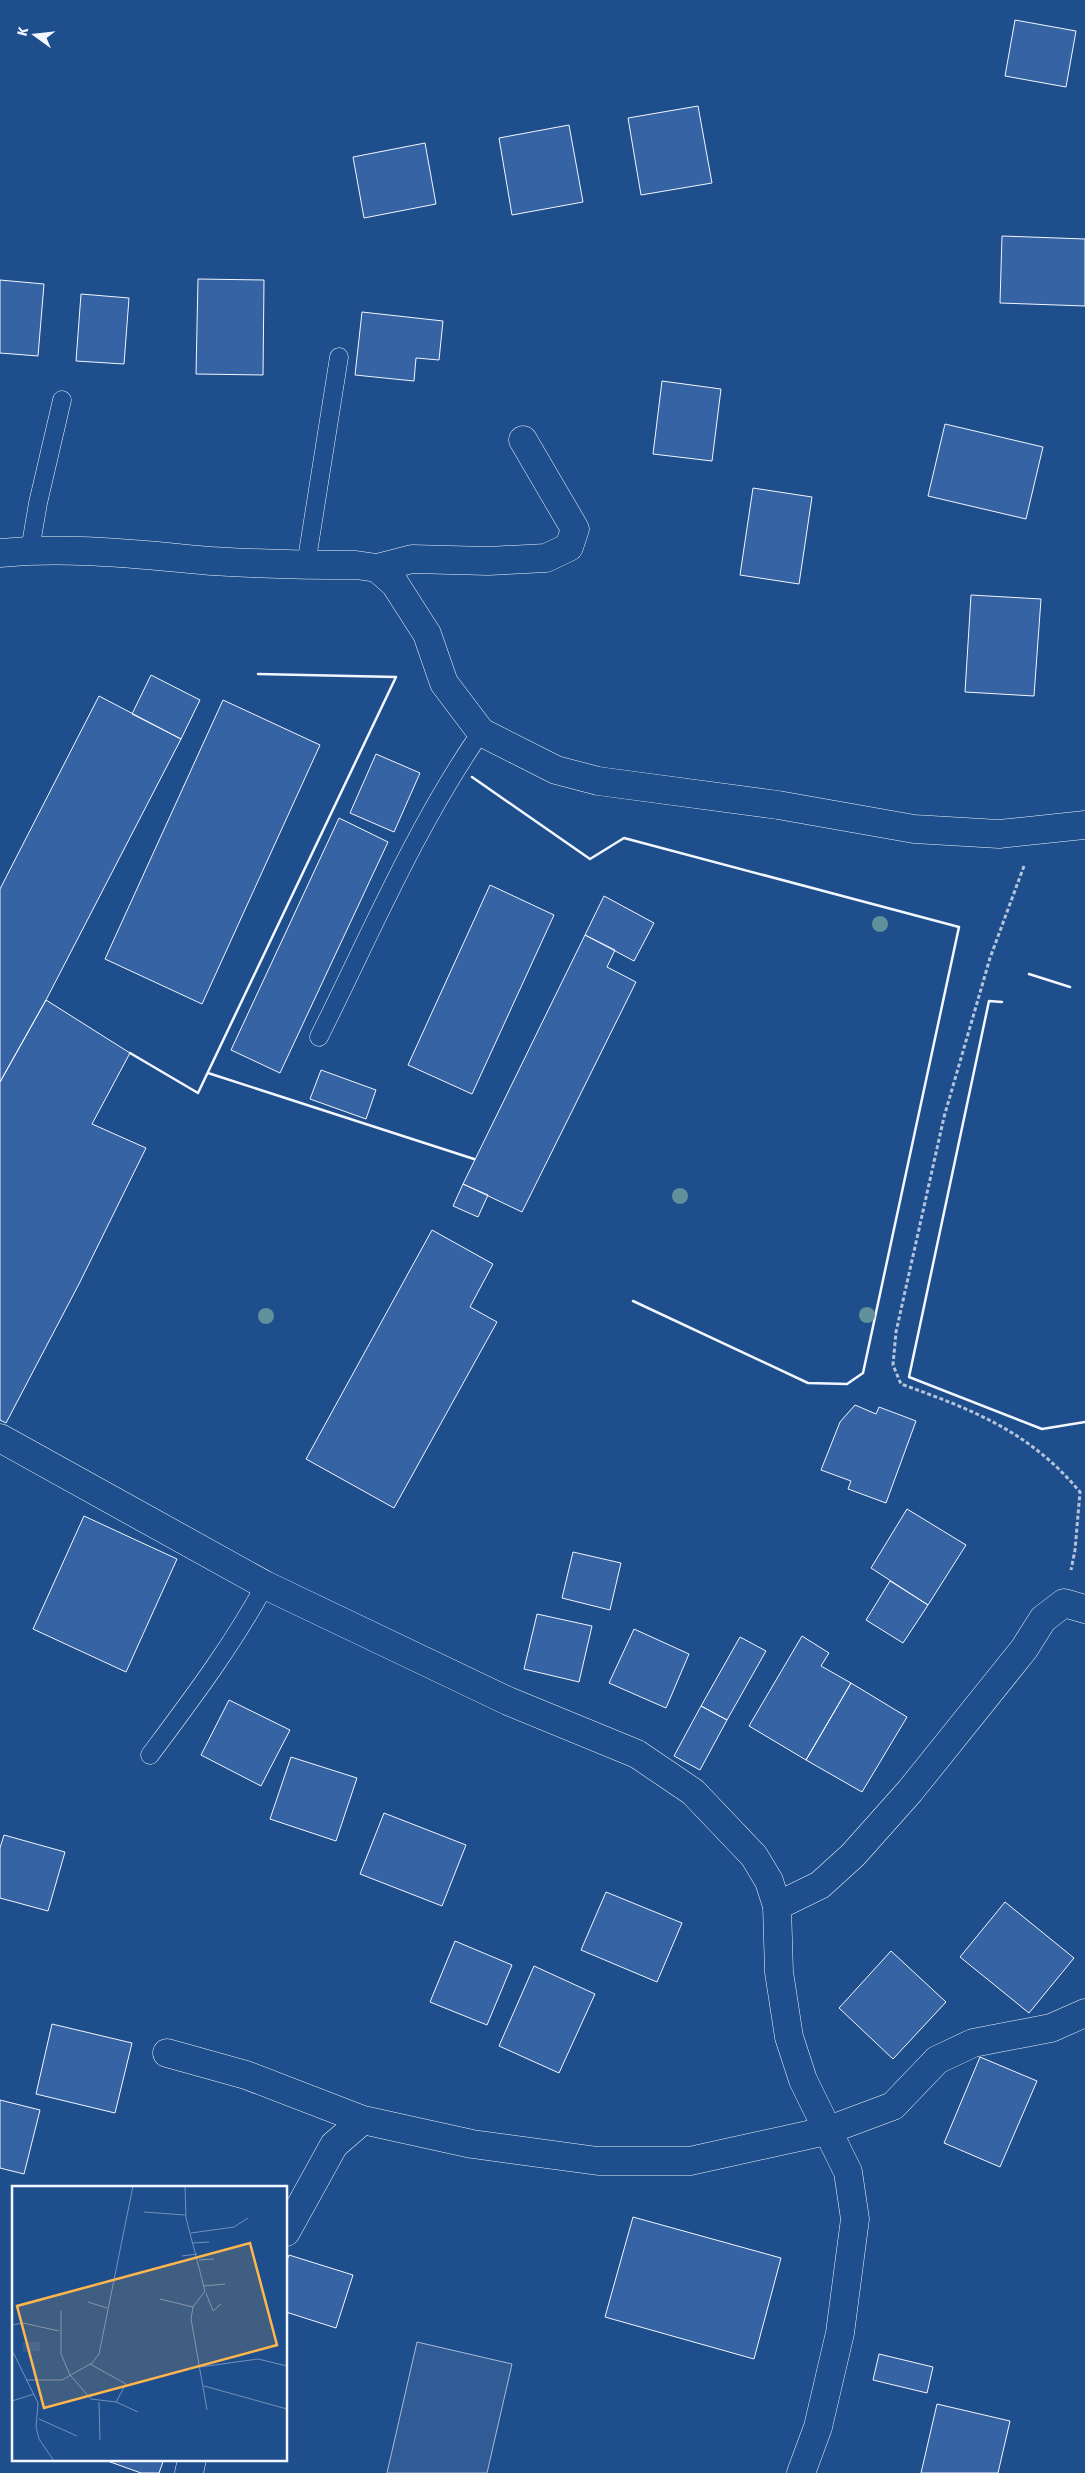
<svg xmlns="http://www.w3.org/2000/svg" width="1085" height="2473" font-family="'Fira Sans Condensed',sans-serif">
<rect width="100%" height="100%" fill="#1f4e8c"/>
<path fill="#305b95" stroke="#a8bbd7" d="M417 2342 512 2364 487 2473H387Z"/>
<path fill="#3563a3" stroke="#f2f6ff" d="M1015 20 1076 31 1066 87 1005 76Z
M698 106 712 183 641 195 628 118Z
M569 125 583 202 512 215 499 138Z
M425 143 436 204 364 218 353 157Z
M1002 236 1085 239V306L1000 303Z
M198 279 264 280 263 375 196 374Z
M0 280 44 284 38 356 0 353Z
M81 294 129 298 124 364 76 361Z
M362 312 443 321 439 360 416 358 414 381 355 375Z
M662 381 721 389 712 461 653 454Z
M945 424 1043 447 1026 519 928 496Z
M753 488 812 497 799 584 740 575Z
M971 595 1041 599 1034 696 965 692Z
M151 675 200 700 181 739 132 714Z
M99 696 181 739 46 1000 0 1082V889Z
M223 700 320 745 202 1004 105 959Z
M376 754 420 773 394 832 350 813Z
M339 818 388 842 280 1073 231 1050Z
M490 885 554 915 472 1094 408 1065Z
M604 896 654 923 634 961 585 935Z
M585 935 615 950 607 967 636 982 522 1212 463 1184Z
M46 1000 130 1053 92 1124 146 1148 80 1282 6 1423 0 1420V1082Z
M321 1070 376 1090 366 1119 310 1099Z
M463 1184 488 1195 478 1217 453 1206Z
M432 1230 493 1264 470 1307 497 1322 394 1508 306 1459Z
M855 1405 876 1414 879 1407 916 1421 886 1503 848 1489 851 1481 821 1470 840 1422Z
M907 1509 966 1545 928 1605 871 1568Z
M84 1516 177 1559 126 1672 33 1629Z
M573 1552 621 1563 610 1610 562 1598Z
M890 1581 928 1605 903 1643 866 1620Z
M537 1614 592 1626 579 1682 524 1669Z
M634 1629 689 1654 666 1708 609 1683Z
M802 1636 829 1653 821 1666 851 1683 806 1760 749 1726Z
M740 1637 766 1651 727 1720 701 1706Z
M851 1683 907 1717 862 1792 806 1760Z
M229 1700 290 1730 261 1786 201 1755Z
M701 1706 727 1720 700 1770 674 1756Z
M291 1757 357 1778 336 1841 270 1819Z
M384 1813 466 1845 442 1906 360 1874Z
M4 1835 65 1852 48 1911 0 1898V1848Z
M606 1892 682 1923 657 1982 581 1950Z
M1005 1902 1074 1958 1029 2013 960 1957Z
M455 1941 512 1965 487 2025 430 2002Z
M891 1951 946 2002 893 2059 839 2008Z
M534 1966 595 1994 559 2073 499 2046Z
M52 2024 132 2043 115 2113 36 2094Z
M980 2057 1037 2081 1000 2167 944 2143Z
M0 2100 40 2110 24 2174 0 2168Z
M633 2217 781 2258 754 2359 605 2317Z
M289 2255 353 2275 336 2328 286 2312V2263Z
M879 2354 933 2367 927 2393 873 2380Z
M937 2404 1010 2421 998 2473H921Z
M102 2459H164L159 2473H141Z"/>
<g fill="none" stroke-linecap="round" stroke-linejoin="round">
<defs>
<path id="lane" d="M30 550 38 503 62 400
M306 565 339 357
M319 1037C370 935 416 826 481 732
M150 1755C191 1700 232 1646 265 1585"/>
<path id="street" d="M377 568 412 559 488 561 546 558 569 547 575 529 523 440
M777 1906 820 1885 853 1855 910 1791 1024 1649 1043 1619 1064 1603 1085 1609
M167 2053 246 2075 363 2120 472 2144 598 2161H690L826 2131 893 2106 937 2060 973 2043 1051 2028 1085 2013
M286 2232 334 2145 363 2120
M189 2473 192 2459"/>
<path id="secondary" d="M0 553C71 546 142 555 212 561 260 564 308 565 356 565L377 568 395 584 427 634 444 683 481 732 556 770 598 781 778 805 914 829 999 834 1085 825
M0 1438 265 1585 508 1701 637 1754 693 1792 754 1856 769 1881 777 1906 779 1972 789 2037 803 2080 848 2172 855 2219 840 2333 818 2427 801 2473"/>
</defs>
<use href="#lane" stroke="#f2f6ff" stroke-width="19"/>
<use href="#street" stroke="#f2f6ff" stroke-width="29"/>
<use href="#secondary" stroke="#f2f6ff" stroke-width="29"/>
<path stroke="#b3c4dc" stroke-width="3" stroke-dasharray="4 2.5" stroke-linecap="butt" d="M1024 866 990 958 944 1117 896 1332 893 1365 901 1384C973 1410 1029 1431 1080 1492L1075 1550 1071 1570"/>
<use href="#lane" stroke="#1f4e8c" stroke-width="18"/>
<use href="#street" stroke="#1f4e8c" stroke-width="28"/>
<use href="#secondary" stroke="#1f4e8c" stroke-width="28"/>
<path stroke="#f2f6ff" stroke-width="2.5" d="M472 777 590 859 624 838 959 927 863 1373 847 1384 808 1383 633 1301
M1029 974 1070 987
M1002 1002 989 1001 909 1377 1042 1429 1085 1422
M130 1053 198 1093 396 677 258 674
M208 1073 474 1159"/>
</g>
<g fill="#61919a">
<circle cx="880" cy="924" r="8"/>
<circle cx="680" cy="1196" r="8"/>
<circle cx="867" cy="1315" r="8"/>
<circle cx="266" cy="1316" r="8"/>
</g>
<g transform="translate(12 2186)">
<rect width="275" height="275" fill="#1f4e8c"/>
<path d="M11 156H28V165L11 166Z" fill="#305b95"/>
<path fill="none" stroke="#7391ba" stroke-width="1" d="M173 0 174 32 193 105 181 121 179 133 195 224M132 26 173 29M179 47 222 41 236 32M181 57 197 56M170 70 185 68M187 74 202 73M192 100 213 98M194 107 201 125 209 118M148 113 181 121M76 116 95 122M49 125V168L58 189 79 213 104 216 114 198 78 178M0 139 11 137 47 145M0 164 26 217 24 241 27 253 42 275M188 181 246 173 275 180M14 194H50L80 177 87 168 121 0M192 200 275 223M0 215 22 208M87 216 88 254M104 216 126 226M27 233 65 250"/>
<path fill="#ffb74d" fill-opacity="0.15" stroke="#ffb74d" stroke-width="2.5" d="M238 57 265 159 32 222 5 120Z"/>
<rect width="275" height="275" fill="none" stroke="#f2f6ff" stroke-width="2.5"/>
</g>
<g transform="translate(35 35) rotate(285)" stroke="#1f4e8c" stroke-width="4" paint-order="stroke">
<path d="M0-4L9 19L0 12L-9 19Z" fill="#f2f6ff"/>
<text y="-8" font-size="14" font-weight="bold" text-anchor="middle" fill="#f2f6ff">K</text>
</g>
</svg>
